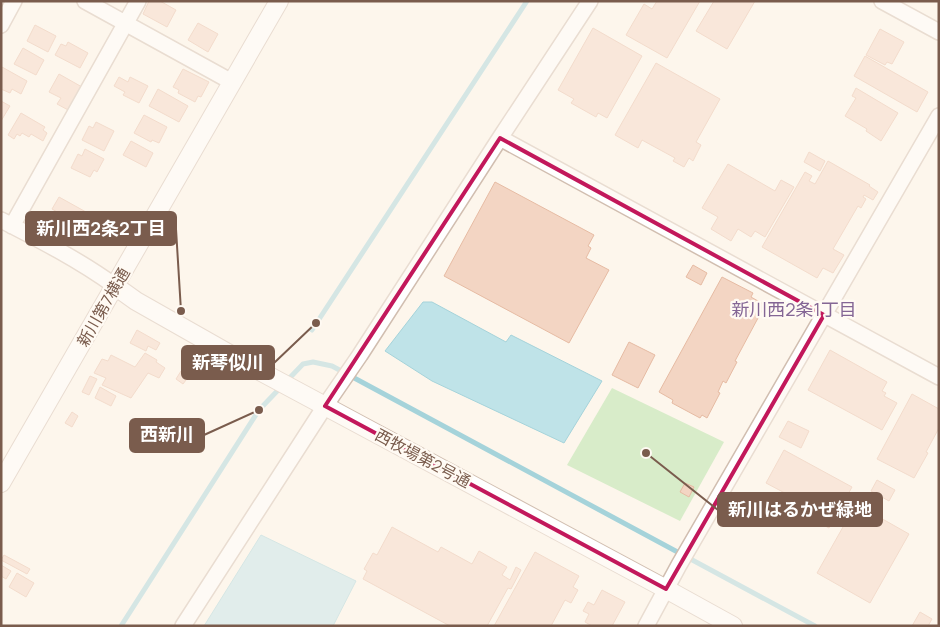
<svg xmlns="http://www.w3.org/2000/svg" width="940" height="627" font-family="Manrope,'Noto Sans JP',sans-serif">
<rect width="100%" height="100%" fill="#fdf6ec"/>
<path fill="#d8ecc9" d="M612 388 724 442 680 521 567 465Z"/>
<path fill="#bfe3e8" stroke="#a5d3da" d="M423 302H432L506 342 511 335 602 381 564 443 432 381 385 351Z
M261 535 356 581 333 626H204Z"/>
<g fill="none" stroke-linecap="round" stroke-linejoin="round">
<path stroke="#a5d3da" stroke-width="5" d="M312 330 527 1
M121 626 259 410 303 364 313 362 332 366 815 626"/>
</g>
<path fill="#f3d5c3" stroke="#e6bba3" d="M149 1H160L176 10 167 27 143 14Z
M657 1H700L667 58 626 35 644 4 652 9Z
M714 1H755L727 49 696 31Z
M198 23 218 34 208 52 188 40Z
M35 25 56 36 48 52 27 41Z
M593 28 642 56 607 118 598 113 596 117 571 103 574 99 558 90Z
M880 29 904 42 892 64 887 62 885 65 866 55Z
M68 42 88 53 80 68 55 55 61 44 66 46Z
M23 48 44 60 36 75 14 64Z
M865 56 928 92 917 112 854 76Z
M656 63 720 99 696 142 701 145 693 161 689 158 684 167 673 161 675 158 642 140 638 148 615 135Z
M2 67 27 81 21 94 12 89 10 93 1 89Z
M183 69 209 82 201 97 198 96 195 102 178 93 179 90 173 87Z
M59 74 82 87 70 111 57 104 61 98 49 92Z
M119 77 128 82 130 77 148 86 139 103 123 95 125 92 114 86Z
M856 88 898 113 881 141 866 131 867 129 845 116 856 98 852 96Z
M158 89 188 106 179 122 149 106Z
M1 101 10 106 1 121Z
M21 113 45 127 43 130 47 133 43 141 31 134 29 137 22 133 20 136 17 134 14 139 8 135Z
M144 115 167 127 159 143 152 140 151 142 134 133Z
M96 122 114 131 104 151 82 140 89 126 93 128Z
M131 141 153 153 146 167 123 155Z
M85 149 104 159 97 172 94 170 90 177 71 168 78 154 82 156Z
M809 152 825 161 820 171 804 162Z
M828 161 870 185 869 186 878 192 873 200 864 195 863 197 866 199 861 208 858 206 833 249 844 255 833 273 823 268 817 278 762 247 805 172 812 176 809 181 815 184Z
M728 164 775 191 781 180 794 187 765 237 755 231 751 237 738 229 731 241 711 229 718 217 702 208Z
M495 182 594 235 588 246 591 248 586 258 609 270 569 343 444 276Z
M59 197 86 212 78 224 52 209Z
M693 265 707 273 701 285 686 277Z
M722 277 753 293 751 297 765 305 735 361 737 362 726 383 723 381 718 392 720 393 707 418 702 415 700 418 672 403 673 400 659 392Z
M137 330 160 343 156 350 148 346 146 351 130 343Z
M629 342 655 355 638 388 612 375Z
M830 350 887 382 882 391 886 393 884 396 897 403 882 430 808 390Z
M145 353 157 360 156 362 165 368 159 378 148 373 131 398 102 385 106 378 94 373 102 359 108 361 111 355 135 367Z
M191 358 198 363 190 376 182 371Z
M181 371 189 376 183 384 176 379Z
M90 376 97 379 89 395 82 392Z
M100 387 116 396 111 406 95 398Z
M912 394 939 409V428L926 452 928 453 914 478 877 459Z
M72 412 78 416 72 427 65 423Z
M788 421 809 431 801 448 779 437Z
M784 450 852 487 829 528 806 516 811 507 766 483Z
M877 480 895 490 889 501 871 491Z
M685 483 694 487 689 497 680 492Z
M856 504 909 534 870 603 817 573Z
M392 527 438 552 441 547 472 564 479 551 507 567 502 575 510 580 516 567 521 570 511 589 508 588 487 626H450L363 579 367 571 364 569 373 553 377 555Z
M535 552 579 576 573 587 578 590 571 603 565 600 551 626H494Z
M4 555 30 569 27 574 1 560Z
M1 565 11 571 6 579 1 576Z
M17 573 34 583 26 597 9 587Z
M602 590 625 602 612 626H592L585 622 589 614 583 611 588 602 594 605Z
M920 612 932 619 928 626H912Z"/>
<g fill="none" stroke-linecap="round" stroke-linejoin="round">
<defs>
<path id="minor" d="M85 1 232 82
M882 1 939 32
M1 25 14 1
M500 138 939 377
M1 220C40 240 79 260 115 286
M12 226 138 1
M183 626 325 406 360 355 500 138 590 1
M646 626 679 565 939 116"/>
<path id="tertiary" d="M115 286 136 301 256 369 666 589 733 626
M1 483 279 1"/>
</defs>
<use href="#minor" stroke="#d1beb0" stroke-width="18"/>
<use href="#tertiary" stroke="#d1beb0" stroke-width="20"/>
<use href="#minor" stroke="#fff" stroke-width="15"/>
<use href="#tertiary" stroke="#fff" stroke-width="18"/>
</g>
<path d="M0 0H940V627H0ZM500 138 824 315 666 589 325 406Z" fill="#fdf6ec" fill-opacity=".55" fill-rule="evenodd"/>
<path fill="none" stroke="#c2185b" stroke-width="4" stroke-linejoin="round" d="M500 138 824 315 666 589 325 406Z"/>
<g text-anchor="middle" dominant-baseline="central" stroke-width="4.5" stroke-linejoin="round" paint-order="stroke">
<g font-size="16" fill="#7a5c4d" stroke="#fffaf3">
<text transform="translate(103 307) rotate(-60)">新川第7横通</text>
<text transform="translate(423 458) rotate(28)">西牧場第2号通</text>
</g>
<g font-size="18" fill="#846695" stroke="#fffaf3">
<text x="794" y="309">新川西2条1丁目</text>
</g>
</g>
<path fill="none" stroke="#7a5c4d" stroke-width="2" d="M181 311L176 229M316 323L274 363M259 410L204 435M646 453L718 510"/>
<g fill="#7a5c4d" stroke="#fffaf3" stroke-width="2">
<circle cx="181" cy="311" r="5"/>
<circle cx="316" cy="323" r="5"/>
<circle cx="259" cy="410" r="5"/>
<circle cx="646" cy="453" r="5"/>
</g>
<g fill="#7a5c4d" stroke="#7a5c4d" stroke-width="2">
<rect x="26" y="212" width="150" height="33" rx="5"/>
<rect x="182" y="346" width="92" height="33" rx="5"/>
<rect x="130" y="419" width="74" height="33" rx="5"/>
<rect x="718" y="493" width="164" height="33" rx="5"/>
</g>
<g font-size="18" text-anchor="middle" font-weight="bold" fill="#fff">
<text x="101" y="235">新川西2条2丁目</text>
<text x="228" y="369">新琴似川</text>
<text x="167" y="441">西新川</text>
<text x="800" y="516">新川はるかぜ緑地</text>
</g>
<rect width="940" height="627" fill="none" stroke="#7a5c4d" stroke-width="5"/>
</svg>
